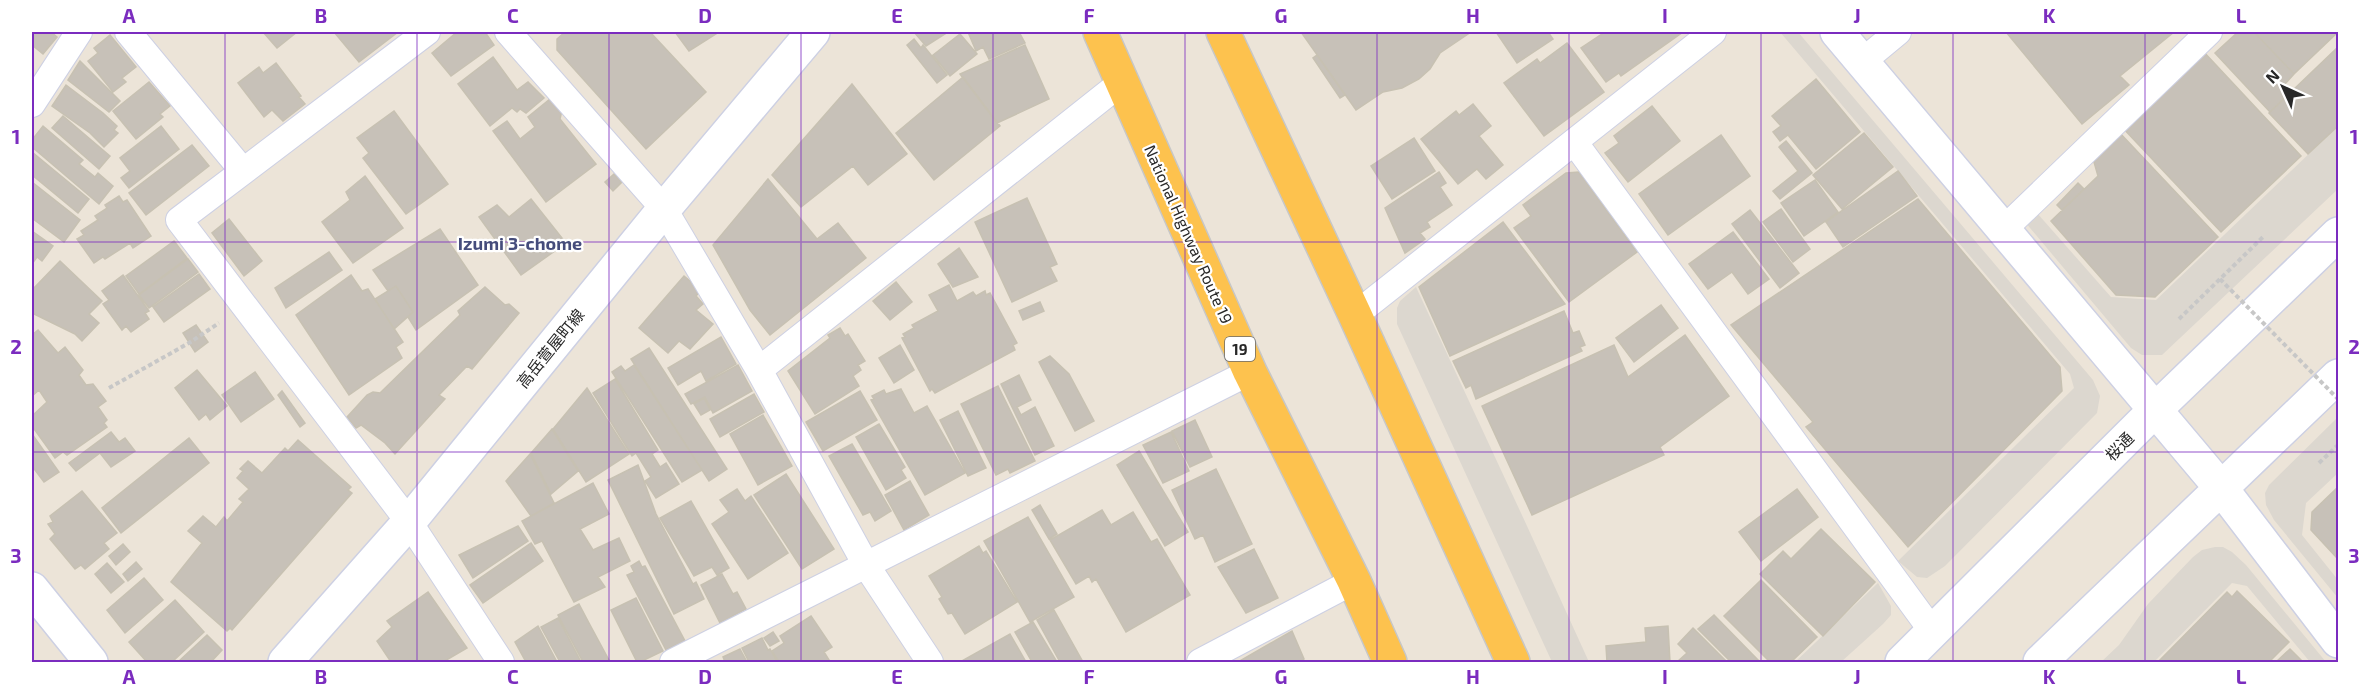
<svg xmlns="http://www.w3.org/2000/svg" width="2370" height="694" font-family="'Exo 2','Noto Sans JP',sans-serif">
<rect width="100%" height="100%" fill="#ece4d8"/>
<path fill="#dcd7cf" d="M1780 32H1798L2093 380 2100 396 2097 413 1945 566 1927 578 1917 577 1898 561 2074 388 2070 374Z
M2338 126V189L2162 355H2142L2131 348 2025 222 2037 213 2111 297 2156 300Z
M1416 287 1527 526 1589 662H1552L1397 324V308L1400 301Z
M2338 417V473L2306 503 2302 535 2338 580V598L2274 520 2266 505 2265 493 2269 485Z
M2215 547H2223L2232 552 2246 565 2326 662H2310L2247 586 2232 583 2154 662H2101L2119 645 2148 604 2193 557 2202 550Z
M1878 583 1891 606V615L1883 624 1841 662H1795Z"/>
<path fill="#c7c1b8" stroke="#c7c1b2" stroke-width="1.5" d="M32 32H51L57 37 43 54 32 45Z
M263 32H297L277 48Z
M334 32H398L359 62Z
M457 32H485L494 45 451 76 432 53Z
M565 32H650L706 92 646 149 557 50V39Z
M675 32H719L689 51Z
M914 32H948L926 46Z
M968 32H1019L1025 43 989 59 983 47 976 51Z
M1301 32H1471L1440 53 1430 69 1419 79 1402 88 1383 92 1356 110Z
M1496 32H1548L1553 39 1517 63Z
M1605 32 1619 33 1683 32 1621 76 1619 73 1606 82 1581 48Z
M2006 32H2174L2120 76 2129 85 2082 124Z
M2238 32H2254L2294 74 2284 85 2291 92 2270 112 2215 53Z
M2254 32H2338L2294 74Z
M960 34 977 54 950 76 933 55Z
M110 35 136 67 122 78 126 82 113 92 88 61 98 53 94 48Z
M914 39 921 48 923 45 947 75 937 83 907 45Z
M1567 43 1604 92 1544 136 1504 83 1537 59 1540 63Z
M1025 45 1049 99 997 123 960 74Z
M2338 47V126L2308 154 2269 113Z
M2202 50 2301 156 2221 232 2121 126Z
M1317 55 1345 95 1340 98 1313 58Z
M493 57 517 90 528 82 544 98 526 113 520 109 517 112 512 108 490 126 458 84Z
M80 61 120 101 109 112 68 80Z
M276 63 301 96 299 97 305 104 283 121 272 110 264 117 238 83 259 67 263 73Z
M963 77 1000 126 934 180 896 133Z
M1816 79 1860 132 1816 169 1788 135 1780 141 1773 132 1781 126 1772 116Z
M149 82 170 106 160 114 163 117 136 139 113 111Z
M852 84 907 154 868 185 853 166 801 207 772 175Z
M66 85 103 113 117 126 114 130 118 133 104 147 90 133 52 106Z
M550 99 562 110 560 119 596 164 546 202 493 131 507 121 520 139 535 127 528 117Z
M1473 104 1491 126 1479 136 1503 165 1486 179 1477 169 1458 184 1421 139 1456 111 1459 115Z
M1652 106 1680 141 1628 182 1605 153 1619 143 1614 136Z
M394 111 448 184 406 214 363 158 369 153 357 138Z
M63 116 110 156 99 169 52 128Z
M43 126 83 160 79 164 95 177 98 173 113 186 99 204 32 147V140Z
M161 126 179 149 129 188 121 178 130 171 120 158Z
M2118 131 2218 237 2155 297 2116 295 2051 221 2098 176 2092 155Z
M1864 133 1893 167 1842 209 1813 175Z
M1721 135 1750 176 1668 235 1639 194Z
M1414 138 1435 171 1392 199 1371 166Z
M1786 141 1812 173 1780 199 1773 191 1798 171 1779 147Z
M192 145 209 166 146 215 129 193Z
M32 152 89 199 78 213 32 175Z
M1898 171 1917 196 1843 247 1826 222Z
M1439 172 1446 183 1440 187 1452 205 1427 222 1430 227 1420 233 1425 239 1405 253 1385 208Z
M1579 172 1637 252 1569 302 1514 228 1531 216 1523 205 1566 173Z
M614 174 622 182 613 191 605 182Z
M365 176 403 228 353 263 322 222 350 200 346 192Z
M768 179 817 239 838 223 866 258 770 335 750 310 713 245Z
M1815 180 1838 212 1804 236 1781 203Z
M32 182 80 220 64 242 32 218Z
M2078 183 2084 189 2062 210 2057 205Z
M119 196 123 202 127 200 151 236 133 248 130 243 105 259 103 257 94 263 77 239 84 235 81 231 98 220 95 216 107 208 105 205Z
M1027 198 1057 264 1050 267 1057 281 1012 302 975 222Z
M531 199 566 243 521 275 479 217 497 205 509 217Z
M1918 199 2060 367 2062 391 1908 547 1806 427 1813 422 1731 325Z
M1781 209 1810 249 1793 262 1763 222Z
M1750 210 1799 273 1780 288 1732 224Z
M229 219 262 261 244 276 212 233Z
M1503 222 1565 304 1450 356 1419 287Z
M440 229 478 285 416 330 408 317 413 312 396 286 388 291 373 270Z
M32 231 53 246 42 261 37 257 32 264Z
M1733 232 1769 279 1748 294 1732 272 1708 289 1689 264Z
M174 241 187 258 139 294 126 276Z
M959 248 978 277 953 287 938 264Z
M329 252 342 270 286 308 275 288Z
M188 259 198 272 149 308 139 295Z
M60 261 102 301 89 314 99 323 82 341 75 334 32 313V290Z
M199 274 210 289 164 322 153 307Z
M123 275 149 311 145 313 149 319 131 332 126 326 122 330 103 304 109 300 102 291Z
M351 275 362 291 368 289 403 342 396 347 402 358 349 395 296 315Z
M684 276 701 290 696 296 703 304 696 310 713 324 690 349 679 341 668 353 639 328Z
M896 282 912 302 890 320 873 301Z
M949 285 957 301 973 292 976 296 985 291 986 295 990 293 1017 343 1013 345 1015 350 935 393 932 389 930 391 902 338 905 337 903 334 914 328 912 325 938 311 929 295Z
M396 286 413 312 394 329 375 299Z
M485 287 505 305 509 304 519 313 472 369 467 366 439 395 445 399 395 454 385 443 361 425 356 428 347 417 367 395 373 392 380 393 460 315 458 311Z
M1040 302 1044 311 1023 320 1019 311Z
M1661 305 1678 328 1634 362 1616 338Z
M1564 311 1573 333 1579 331 1585 345 1580 347 1582 351 1476 399 1471 385 1466 388 1453 361Z
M196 325 208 342 195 352 183 333Z
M840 328 845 336 848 334 865 361 858 365 861 370 853 376 859 386 815 414 788 371 830 338 828 335Z
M38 330 58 353 65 347 83 370 79 375 86 385 93 384 106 401 98 407 107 420 104 423 107 427 67 455 63 452 55 458 32 426V416L47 402 39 390 32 396V335Z
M1685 335 1729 396 1660 447 1664 455 1532 515 1482 406 1614 345 1628 377Z
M721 337 736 364 706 381 701 371 678 385 668 368Z
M900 345 914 370 894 383 879 358Z
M649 348 727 469 709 481 631 359Z
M1050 356 1069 374 1094 421 1075 431 1039 362Z
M634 365 702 470 682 482 612 372 621 366 625 371Z
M738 365 752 391 713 413 705 397 691 404 685 394Z
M197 370 227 406 210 420 206 414 199 420 175 388Z
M255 372 274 399 241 422 222 395Z
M1019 375 1031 400 1017 407 1021 415 1035 407 1054 446 1035 455 1001 384Z
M615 379 658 450 652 454 660 467 666 463 679 484 656 498 645 481 651 477 636 453 632 456 593 393Z
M998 386 1035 461 1010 473 1008 469 996 475 961 404Z
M587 388 629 454 586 482 553 429Z
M901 389 914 413 927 406 965 473 925 495 871 400 874 399 872 396 884 390 886 394Z
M282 391 305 423 300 427 278 395Z
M860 391 877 420 823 451 806 422Z
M754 394 764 412 720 437 710 419Z
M704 398 710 410 701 415 694 404Z
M958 411 986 468 968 476 940 420Z
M763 415 792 466 758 485 730 434Z
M1195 420 1212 457 1190 467 1172 431Z
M879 424 905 467 901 470 906 478 886 490 856 437Z
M552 429 578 471 551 494 531 453Z
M111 432 119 442 125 438 135 451 111 467 100 453 76 471 69 463Z
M1171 432 1189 471 1163 483 1143 445Z
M32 434 59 472 44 482 32 466Z
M189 438 209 463 121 533 102 508Z
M298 440 351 487 348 490 352 493 232 630 230 628 227 631 171 582 202 543 188 531 203 516 216 527 224 517 227 521 243 502 239 499 249 489 237 478 243 471 240 469 248 461 262 473 285 448 288 451Z
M852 444 891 511 875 521 870 512 863 515 829 456Z
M1139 451 1188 532 1165 546 1117 465Z
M530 454 554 503 531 516 506 481Z
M638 465 656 514 693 584 696 582 704 599 674 614 608 480Z
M1216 469 1252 544 1215 562 1203 535 1195 539 1172 490Z
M786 474 834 549 802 569 754 495Z
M910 481 929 515 904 530 885 495Z
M593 483 609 514 580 529 593 550 619 538 630 561 598 577 605 587 574 602 542 541 535 544 522 521Z
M2338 487V559L2311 530 2312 512Z
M737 489 745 501 751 496 788 553 748 579 712 524 729 512 720 500Z
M1797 489 1818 517 1761 561 1739 532Z
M82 491 117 533 104 543 109 549 85 569 81 565 75 569 50 539 55 534 48 524 53 522 50 516Z
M691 501 729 568 717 575 712 567 694 576 660 518Z
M1040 505 1057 534 1049 539 1032 510Z
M1102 510 1111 525 1133 512 1151 542 1157 539 1190 595 1126 632 1096 579 1092 582 1089 576 1076 584 1050 540Z
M1028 517 1074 597 1030 622 984 541Z
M518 526 528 541 473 578 459 555Z
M1821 529 1875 582 1823 636 1760 574 1783 551 1791 559Z
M531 543 543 561 483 603 470 585Z
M123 544 130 552 116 565 109 556Z
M979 546 983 553 986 551 1017 602 965 634 952 613 948 614 939 599 942 597 929 576Z
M1254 549 1278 598 1246 613 1218 567Z
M639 561 642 567 645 566 685 641 666 650 627 575 634 572 631 566Z
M136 562 142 569 128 581 123 574Z
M107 563 124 582 111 593 95 574Z
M722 574 733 594 737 592 746 609 720 623 701 585Z
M144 578 163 600 125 633 107 610Z
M1761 580 1817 637 1791 662H1770L1724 616Z
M2237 591 2289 642 2269 662H2158L2227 592 2232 597Z
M428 592 467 648 443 662H391L377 641 392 627 387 621Z
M636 598 663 651 640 662H637L611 610Z
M175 600 204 632 172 662H147L129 642Z
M579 604 589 623 610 662H583L558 615Z
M1054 610 1083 662H1060L1037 620Z
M1714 615 1760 662H1731L1698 629Z
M811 616 832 647 824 652 829 660 825 662H779L772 651 784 643 780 636Z
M558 618 581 662H560L541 627Z
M1033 622 1057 662H1032L1015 632Z
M538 626 557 662H526L515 642Z
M1668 626 1670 662H1607L1606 646 1646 642 1645 628Z
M1693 628 1727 662H1677L1687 653 1678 644Z
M1292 631 1304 659 1302 662H1238Z
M773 632 779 641 770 646 764 638Z
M1010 634 1026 662H960Z
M207 635 222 650 211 662H178Z
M762 638 768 650 770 649 777 662H749L742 648Z
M740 649 747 662H725L723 657Z
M2290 649 2303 662H2276Z"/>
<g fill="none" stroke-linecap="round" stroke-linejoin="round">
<defs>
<path id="minor" d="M128 32 243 171
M427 32 179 220 409 522 501 662
M508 32 664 209 759 370 866 565 930 662
M1863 61 1898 32
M32 104 79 32
M1575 143 1933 632
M2003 230 2209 32
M1355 315 1713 32
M759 370 1122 82
M673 662 1250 372
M1200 662 1354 581"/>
<path id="tertiary" d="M1837 32 2221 488 2338 641
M32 589 91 662
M285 662 409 522 664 209 813 32
M1902 662 2156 409 2338 234
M2040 662 2338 376"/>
<path id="trunk" d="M1100 32 1250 372 1354 581 1390 662
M1223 32 1355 315 1513 662"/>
</defs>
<use href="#minor" stroke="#cdd0e3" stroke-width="28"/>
<use href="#tertiary" stroke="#cdd0e3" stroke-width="36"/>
<use href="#trunk" stroke="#c7c7c7" stroke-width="36"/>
<path stroke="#c7c7c7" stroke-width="4" stroke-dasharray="4.5 3" stroke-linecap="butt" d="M2179 319 2263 237
M109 388 189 343 219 323
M2319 463 2338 445"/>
<use href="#minor" stroke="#fff" stroke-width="26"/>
<use href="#tertiary" stroke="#fff" stroke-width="33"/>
<use href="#trunk" stroke="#fdc24e" stroke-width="33"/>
<path stroke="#c7c7c7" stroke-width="4" stroke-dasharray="4.5 3" stroke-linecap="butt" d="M2220 279 2338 399"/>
</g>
<path fill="none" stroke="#7b2cbf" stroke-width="1.5" stroke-opacity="0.55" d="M225 32V662M417 32V662M609 32V662M801 32V662M993 32V662M1185 32V662M1377 32V662M1569 32V662M1761 32V662M1953 32V662M2145 32V662M32 242H2338M32 452H2338"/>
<g text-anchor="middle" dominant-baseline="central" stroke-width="4.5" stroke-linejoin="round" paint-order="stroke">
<rect fill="#fff" stroke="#686868" stroke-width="1.5" x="1225" y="337" width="30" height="24" rx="4.5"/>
<g font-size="15" font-weight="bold" fill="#282828">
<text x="1240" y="349">19</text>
</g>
<g font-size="16" fill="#282828" stroke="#fff">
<text transform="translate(1189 234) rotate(66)">National Highway Route 19</text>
<text transform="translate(550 348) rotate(-51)">高岳萱屋町線</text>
<text transform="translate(2119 446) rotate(-45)">桜通</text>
</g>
<g font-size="18" font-weight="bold" fill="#454c7b" stroke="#fff">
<text x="520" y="243">Izumi 3-chome</text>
</g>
</g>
<rect width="2370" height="694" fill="none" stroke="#ffffff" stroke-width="66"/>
<g transform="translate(2283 87) rotate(315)" stroke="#ffffff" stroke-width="4.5" paint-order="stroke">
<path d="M0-4.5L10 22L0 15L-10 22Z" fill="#282828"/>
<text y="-9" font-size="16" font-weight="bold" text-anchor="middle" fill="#282828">N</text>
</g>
<rect x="33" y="33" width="2304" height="628" fill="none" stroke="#7b2cbf" stroke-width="2"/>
<g font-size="20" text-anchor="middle" font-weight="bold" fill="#7b2cbf">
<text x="129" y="23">A</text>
<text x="321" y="23">B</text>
<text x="513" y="23">C</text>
<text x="705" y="23">D</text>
<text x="897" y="23">E</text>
<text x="1089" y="23">F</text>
<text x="1281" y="23">G</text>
<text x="1473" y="23">H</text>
<text x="1665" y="23">I</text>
<text x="1857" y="23">J</text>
<text x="2049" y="23">K</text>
<text x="2241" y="23">L</text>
<text x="16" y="144">1</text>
<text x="2354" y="144">1</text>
<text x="16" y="354">2</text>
<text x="2354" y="354">2</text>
<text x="16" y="563">3</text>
<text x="2354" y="563">3</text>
<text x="129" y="684">A</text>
<text x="321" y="684">B</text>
<text x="513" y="684">C</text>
<text x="705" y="684">D</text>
<text x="897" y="684">E</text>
<text x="1089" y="684">F</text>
<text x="1281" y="684">G</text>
<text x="1473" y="684">H</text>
<text x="1665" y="684">I</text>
<text x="1857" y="684">J</text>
<text x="2049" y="684">K</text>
<text x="2241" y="684">L</text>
</g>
</svg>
